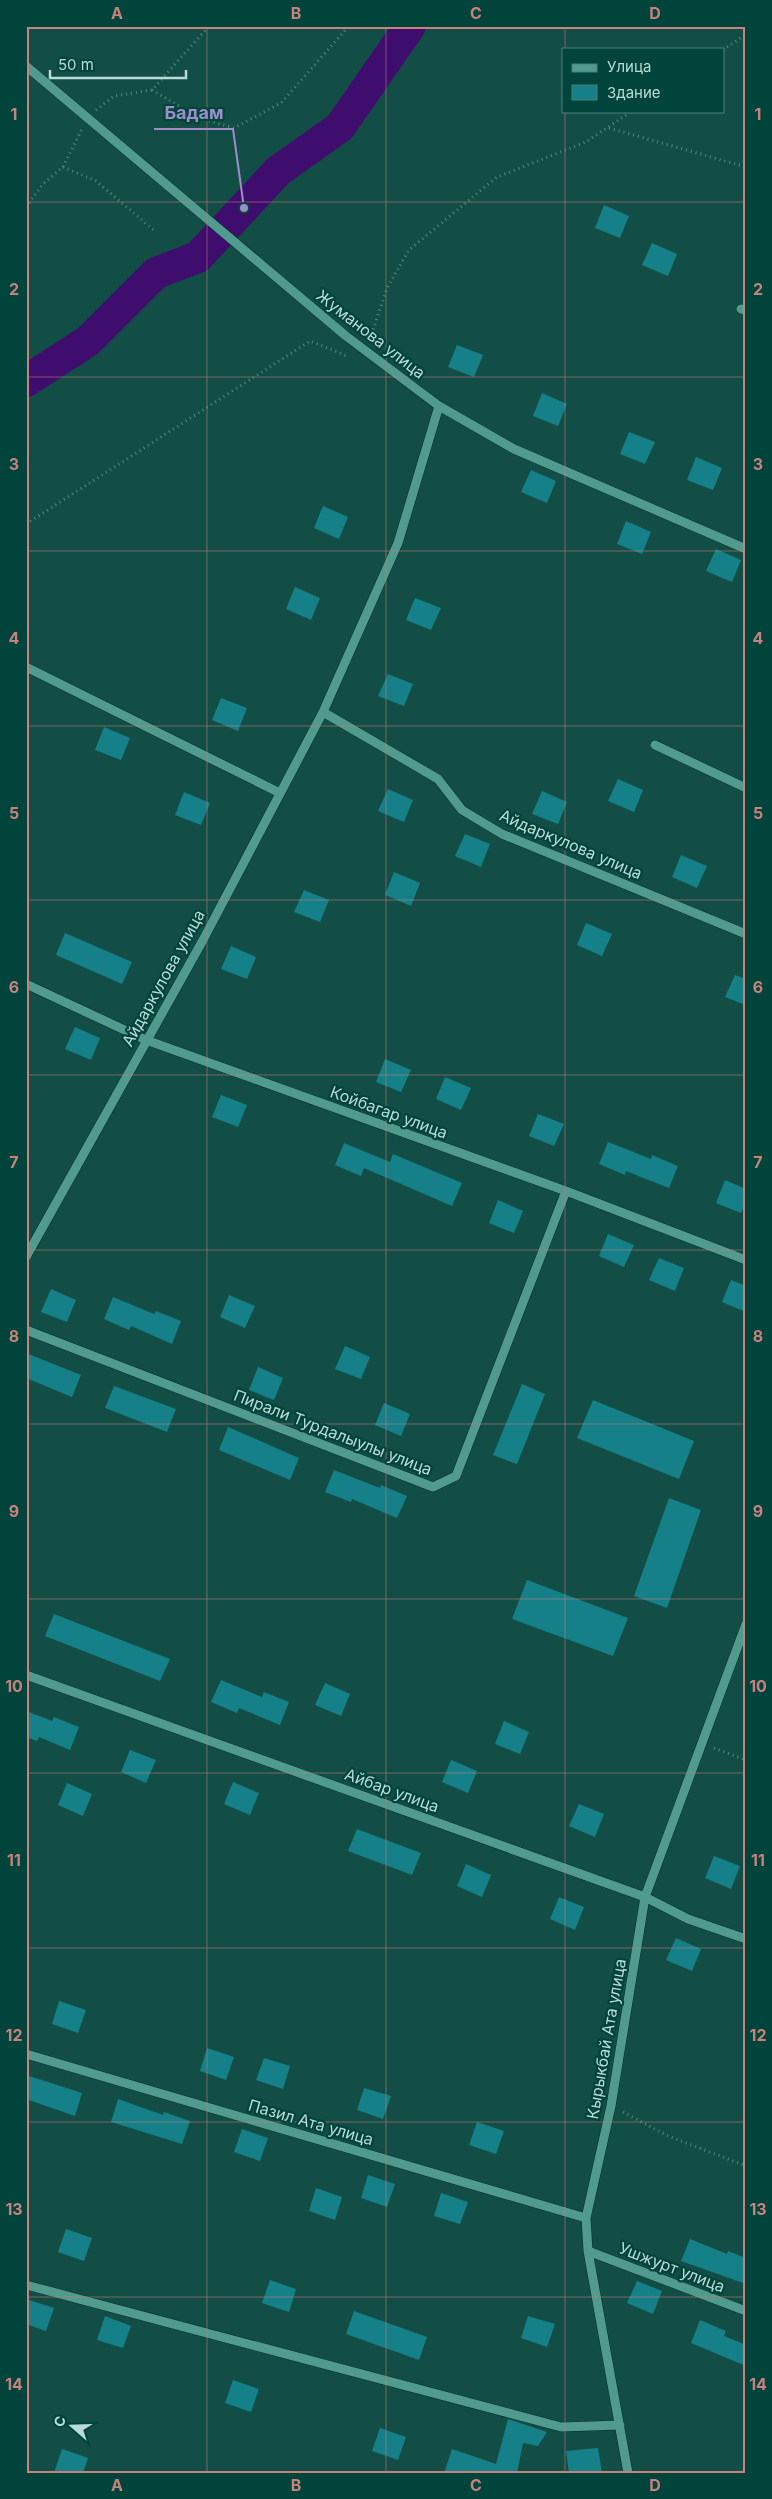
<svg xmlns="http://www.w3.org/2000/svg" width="772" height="2499" font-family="Inter,sans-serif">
<rect width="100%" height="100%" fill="#124e46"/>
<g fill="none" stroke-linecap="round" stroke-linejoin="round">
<path stroke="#3f0d6d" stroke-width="32" d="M26 381 88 341 156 273 198 257 278 171 340 127 410 26"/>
</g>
<path fill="#158087" d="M604 205 629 216 620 238 595 228Z
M652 243 677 254 668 276 642 265Z
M457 345 483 355 474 377 448 367Z
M542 393 567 404 558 426 533 416Z
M629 432 655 442 645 464 620 454Z
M696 457 722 468 713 490 687 480Z
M531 470 556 481 547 503 521 492Z
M323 506 348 517 339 539 314 528Z
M626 521 651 532 642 554 617 544Z
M716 549 741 560 732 582 706 571Z
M295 587 320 598 311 620 286 609Z
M415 598 441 608 431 630 406 620Z
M388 674 413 684 404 706 378 696Z
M221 698 247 708 238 731 212 720Z
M104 727 130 738 121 760 95 750Z
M618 779 643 790 634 812 608 801Z
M388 789 413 800 404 822 378 811Z
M542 791 567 802 558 824 532 814Z
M184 792 210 803 201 825 175 815Z
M465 834 490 844 481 867 455 856Z
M681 855 707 866 697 888 672 877Z
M394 872 420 883 411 906 385 895Z
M304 890 329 900 320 922 294 912Z
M586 923 612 934 602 956 577 945Z
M65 933 132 962 122 984 56 955Z
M231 946 256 957 247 979 221 969Z
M735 975 746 979V1005L725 997Z
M75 1027 100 1038 91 1060 65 1049Z
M385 1059 411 1070 401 1092 376 1082Z
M445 1077 471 1088 461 1110 436 1099Z
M221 1095 247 1105 238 1127 212 1117Z
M538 1114 564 1124 554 1146 529 1136Z
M608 1142 651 1159 652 1155 678 1166 669 1188 626 1171 625 1175 599 1164Z
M344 1143 390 1162 393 1154 462 1183 452 1206 364 1168 361 1176 335 1165Z
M725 1180 746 1189V1202L741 1213 716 1203Z
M498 1200 523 1211 514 1233 489 1223Z
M608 1234 634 1245 624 1267 599 1256Z
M659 1258 684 1268 675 1291 649 1280Z
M731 1280 746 1286V1312L722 1302Z
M51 1289 76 1300 67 1322 41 1312Z
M229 1295 255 1306 245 1328 220 1317Z
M113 1297 154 1314 156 1311 181 1321 172 1344 131 1326 129 1330 104 1319Z
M345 1346 370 1357 361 1379 335 1369Z
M26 1353 81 1375 72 1397 26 1378Z
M258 1367 283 1378 274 1400 249 1390Z
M522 1384 545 1394 517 1464 493 1455Z
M114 1386 176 1409 167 1432 105 1408Z
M593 1400 694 1441 679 1479 577 1438Z
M384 1403 410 1414 401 1436 375 1425Z
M228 1427 299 1458 290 1480 219 1450Z
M334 1470 380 1488 381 1485 407 1496 397 1518 352 1499 351 1502 325 1492Z
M669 1498 701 1510 667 1608 634 1596Z
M527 1580 628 1618 613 1656 512 1619Z
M54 1614 170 1659 160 1681 45 1636Z
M221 1680 262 1697 264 1692 289 1702 280 1725 239 1708 237 1713 211 1702Z
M325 1683 350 1694 341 1716 315 1705Z
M26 1711 52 1721 54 1717 79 1727 70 1750 39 1737 37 1741 26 1737Z
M504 1721 529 1732 520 1754 495 1744Z
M130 1750 156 1760 146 1783 121 1772Z
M451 1760 477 1771 468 1793 442 1782Z
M233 1782 259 1793 250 1815 224 1804Z
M67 1783 92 1794 83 1816 58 1805Z
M579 1804 604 1814 595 1837 569 1826Z
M357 1829 421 1853 412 1875 348 1851Z
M714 1856 740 1866 731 1889 705 1878Z
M466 1864 491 1875 482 1897 457 1886Z
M559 1897 584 1907 575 1930 550 1919Z
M676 1938 701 1949 692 1971 666 1960Z
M59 2001 86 2010 78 2033 52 2024Z
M207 2048 234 2057 226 2080 200 2071Z
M264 2058 290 2066 283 2089 256 2080Z
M26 2075 82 2093 75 2116 26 2099Z
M364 2088 391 2096 383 2119 357 2110Z
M118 2099 163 2115 164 2112 190 2121 182 2144 111 2122Z
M477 2122 504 2131 496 2154 469 2145Z
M242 2129 268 2138 260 2161 234 2152Z
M368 2175 395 2184 387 2207 361 2198Z
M316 2188 342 2197 335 2220 309 2211Z
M441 2193 468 2202 460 2224 434 2216Z
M66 2229 92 2238 84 2261 58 2252Z
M690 2239 727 2254 728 2251 746 2258V2284L681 2261Z
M270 2280 296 2289 289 2312 262 2303Z
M637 2281 662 2291 653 2314 627 2303Z
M26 2299 54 2308 46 2331 26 2324Z
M354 2311 427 2337 419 2360 346 2334Z
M105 2316 131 2326 123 2348 97 2340Z
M528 2316 555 2324 547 2347 521 2338Z
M700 2320 726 2331 724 2336 746 2345V2366L691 2343Z
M233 2380 259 2389 251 2412 225 2403Z
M508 2419 547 2432 538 2446 523 2443 517 2473H444L452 2449 496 2464Z
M380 2428 406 2437 398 2460 372 2451Z
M598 2448 602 2473H569L566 2451Z
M62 2449 88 2458 83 2473H54Z"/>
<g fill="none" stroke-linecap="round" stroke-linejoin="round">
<defs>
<path id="minor" d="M26 66 346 336 439 406 514 449 746 549
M741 309 746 310
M26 667 280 793
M323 712 438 779 462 810 502 834 746 934
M655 745 746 788
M26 984 146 1040 566 1191 746 1260
M26 1257 203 940 323 712 398 543 439 406
M26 1330 433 1487 456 1476 566 1191
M26 1675 645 1897 688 1919 746 1939
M26 2054 586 2218
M588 2251 746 2311
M26 2285 561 2427 620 2425
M628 2473 588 2251 586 2218 611 2106 645 1897 746 1624"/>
</defs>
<use href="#minor" stroke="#07322c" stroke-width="10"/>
<path stroke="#578981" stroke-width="3" stroke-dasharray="1 4" stroke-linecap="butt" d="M723 50 746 34
M152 90 199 118 234 128 281 103 349 26
M96 110 114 96 152 90 209 26
M609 128 746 167
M63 167 96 181 156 232
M26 207 43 184 63 167 82 129
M370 339 387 288 409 250 497 177 586 142 632 111
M26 524 310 341 345 355H348
M714 1748 746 1760
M623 2112 668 2136 746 2166"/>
<use href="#minor" stroke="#509a8e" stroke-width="9"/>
</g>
<path fill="none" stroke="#c7827e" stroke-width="1" stroke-opacity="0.55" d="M207 26V2473M386 26V2473M565 26V49M565 111V2473M26 202H746M26 377H746M26 551H746M26 726H746M26 900H746M26 1075H746M26 1250H746M26 1424H746M26 1599H746M26 1773H746M26 1948H746M26 2122H746M26 2297H746"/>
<g text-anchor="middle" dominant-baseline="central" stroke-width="4.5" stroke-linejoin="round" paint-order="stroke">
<g font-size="16" fill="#b8dcd5" stroke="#01443b">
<text transform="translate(371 334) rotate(38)">Жуманова улица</text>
<text transform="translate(571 844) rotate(23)">Айдаркулова улица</text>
<text transform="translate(163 978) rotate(-61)">Айдаркулова улица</text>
<text transform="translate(389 1112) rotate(20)">Койбагар улица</text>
<text transform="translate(333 1432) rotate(21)">Пирали Турдалыулы улица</text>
<text transform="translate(392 1790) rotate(20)">Айбар улица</text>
<text transform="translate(606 2039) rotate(-80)">Кырыкбай Ата улица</text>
<text transform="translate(311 2122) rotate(16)">Пазил Ата улица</text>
<text transform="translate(672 2267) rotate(21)">Ушжурт улица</text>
</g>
</g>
<path fill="none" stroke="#9d8dcb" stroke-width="2" d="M244 208L233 129H154"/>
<circle fill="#9d8dcb" stroke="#01443b" stroke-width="2" cx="244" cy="208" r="5"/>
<g font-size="18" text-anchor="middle" font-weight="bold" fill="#9d8dcb" stroke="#01443b" stroke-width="4.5" stroke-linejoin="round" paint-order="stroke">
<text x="194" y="119">Бадам</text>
</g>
<rect width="772" height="2499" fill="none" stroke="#01443b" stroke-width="55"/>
<rect x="562" y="48" width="162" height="65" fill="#01443b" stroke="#4a8179"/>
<rect x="572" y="64" width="25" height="8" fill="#509a8e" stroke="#4a8179"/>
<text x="607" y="72" font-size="15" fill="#b8dcd5">Улица</text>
<rect x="572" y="85" width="25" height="15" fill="#158087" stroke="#4a8179"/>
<text x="607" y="98" font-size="15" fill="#b8dcd5">Здание</text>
<g transform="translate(72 2426) rotate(290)" stroke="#01443b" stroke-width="4" paint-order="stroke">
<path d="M0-4L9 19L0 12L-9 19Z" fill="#b8dcd5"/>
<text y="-8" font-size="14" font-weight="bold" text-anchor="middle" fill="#b8dcd5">С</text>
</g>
<path d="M50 70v8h136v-8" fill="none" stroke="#b8dcd5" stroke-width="2.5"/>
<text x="58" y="70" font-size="15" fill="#b8dcd5" stroke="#01443b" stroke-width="4" paint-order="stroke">50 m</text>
<rect x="28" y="28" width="716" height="2444" fill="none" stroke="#c7827e" stroke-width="2"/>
<g font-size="16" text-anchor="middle" font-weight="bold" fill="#c7827e">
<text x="117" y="19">A</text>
<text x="296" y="19">B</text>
<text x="476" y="19">C</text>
<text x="655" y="19">D</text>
<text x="14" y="120">1</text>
<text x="758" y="120">1</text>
<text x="14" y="295">2</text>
<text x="758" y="295">2</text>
<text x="14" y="470">3</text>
<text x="758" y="470">3</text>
<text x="14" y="644">4</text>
<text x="758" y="644">4</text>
<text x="14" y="819">5</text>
<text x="758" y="819">5</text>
<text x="14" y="993">6</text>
<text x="758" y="993">6</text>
<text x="14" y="1168">7</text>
<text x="758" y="1168">7</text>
<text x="14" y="1342">8</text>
<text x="758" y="1342">8</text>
<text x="14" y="1517">9</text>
<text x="758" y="1517">9</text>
<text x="14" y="1692">10</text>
<text x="758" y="1692">10</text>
<text x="14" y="1866">11</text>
<text x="758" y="1866">11</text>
<text x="14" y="2041">12</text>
<text x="758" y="2041">12</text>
<text x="14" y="2215">13</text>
<text x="758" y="2215">13</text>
<text x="14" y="2390">14</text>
<text x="758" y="2390">14</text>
<text x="117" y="2491">A</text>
<text x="296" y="2491">B</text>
<text x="476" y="2491">C</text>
<text x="655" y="2491">D</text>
</g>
</svg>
